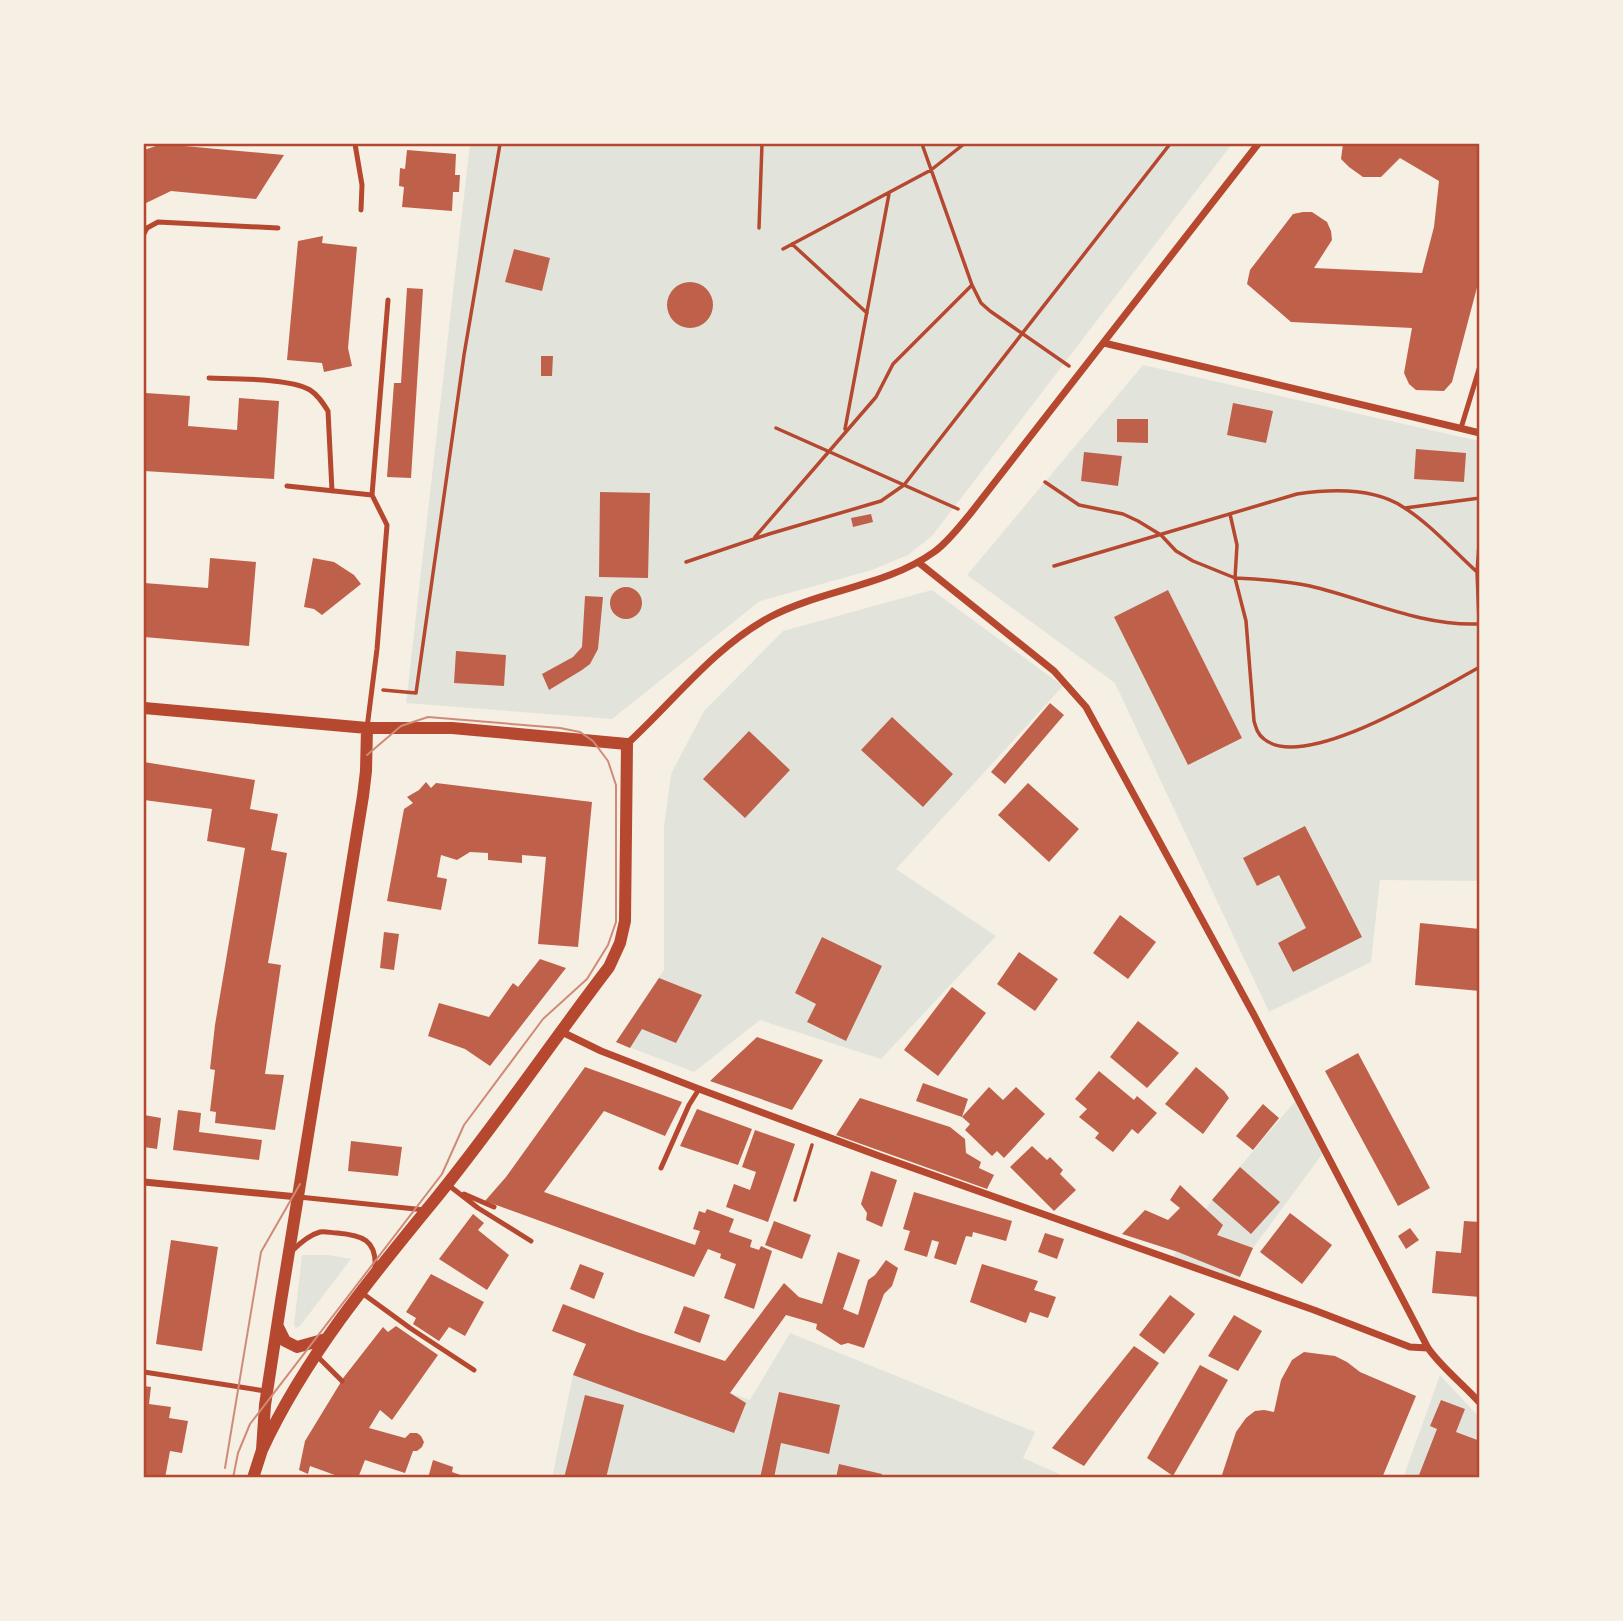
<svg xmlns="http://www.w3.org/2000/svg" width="1623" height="1621" font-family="'Playfair Display',serif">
<rect width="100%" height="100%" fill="#f6efe4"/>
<path fill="#e2e4dc" d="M470 144H1232L932 536 908 555 872 570 760 601 612 719 406 703Z
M1143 365 1479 441V881L1380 880 1371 962 1269 1012 1115 683 967 575Z
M932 590 1063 686 896 869 996 936 881 1059 760 1020 694 1072 616 1042 664 970V826L671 774 704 711 783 631Z
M1296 1100 1323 1153 1253 1248 1238 1281 1172 1258 1212 1200Z
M302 1255H329L351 1259 300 1326 296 1328 294 1325Z
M790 1333 1035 1432 1023 1458 1066 1477 552 1478 573 1375 586 1344 750 1400Z
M1440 1375 1479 1417V1477L1403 1478Z"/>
<path fill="#bf614a" d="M162 144 284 155 256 199 171 191 144 204V150Z
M1343 144H1480V276L1452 382 1444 391 1416 390 1409 384 1404 373 1412 328 1291 322 1247 284 1250 270 1293 214 1303 212H1312L1327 222 1331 231 1332 240 1314 268 1422 273 1434 227 1439 181 1400 158 1381 177H1363L1349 167 1341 159Z
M407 150 456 154 455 175H460L459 192H453L452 211 402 207 404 187 399 186 400 168 405 169Z
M323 236 322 243 357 247 348 348 352 366 324 372 322 363 287 360 298 241Z
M514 249 550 258 542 291 505 282Z
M667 305a23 23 0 1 1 46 0a23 23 0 1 1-46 0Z
M407 288 423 289 411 478 387 477 394 383H401Z
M541 356H553L552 376H541Z
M146 393 190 396 188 426 237 430 239 398 279 401 274 479 144 471Z
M1233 403 1273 411 1266 443 1227 435Z
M1117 419H1148V443L1117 442Z
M1416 449 1466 453 1464 482 1414 479Z
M1084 452 1122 456 1118 486 1081 481Z
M600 492 650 493 648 578 599 577Z
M871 514 873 522 853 527 851 518Z
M210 558 256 562 249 646 144 637V583L208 588Z
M313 558 334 562 354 575 361 584 322 615 314 609 304 607Z
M610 603a16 16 0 1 1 32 0a16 16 0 1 1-32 0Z
M1168 590 1242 738 1188 765 1114 617Z
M585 596 603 597 598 649 590 664 582 670 549 690 542 674 573 657 582 647Z
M456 651 506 655 504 686 454 683Z
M1050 703 1064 715 1005 784 991 772Z
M892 717 953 774 923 807 861 750Z
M749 731 790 770 745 818 703 779Z
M144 762 255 780 250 809 278 814 271 850 287 853 268 963 281 965 265 1074 284 1075 275 1130 215 1123 216 1112 210 1111 215 1070 210 1069 215 1025 245 848 207 841 212 809 144 800Z
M426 782 431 788 436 783 592 802 578 947 538 944 546 857 522 855V863L488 860V853L470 852 457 860 441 855 437 877 447 879 441 910 387 901 404 809 413 803 407 797 419 790Z
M1028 783 1079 829 1049 862 998 815Z
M1305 826 1362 937 1293 972 1278 943 1306 928 1279 875 1257 886 1243 858Z
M1120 915 1156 942 1128 979 1093 953Z
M1420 923 1480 929V991L1415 985Z
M384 932 399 934 394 970 380 968Z
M822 937 882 966 846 1041 807 1022 816 1004 795 993Z
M1019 952 1058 979 1035 1011 997 984Z
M540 959 566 968 490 1066 465 1049 428 1036 439 1003 489 1017 513 983 518 987Z
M659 978 702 995 676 1043 642 1029 630 1048 616 1042Z
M952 987 986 1013 938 1076 904 1050Z
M1138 1021 1179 1053 1147 1088 1110 1057Z
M757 1037 823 1060 792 1110 710 1081Z
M1358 1053 1430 1188 1398 1206 1325 1071Z
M585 1067 682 1102 665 1136 604 1111 544 1192 695 1245 700 1231 693 1229 699 1211 705 1213 707 1209 734 1219 729 1232 752 1240 750 1247 759 1250 761 1246 772 1251 754 1309 724 1298 736 1264 720 1258 721 1254 708 1249 694 1277 485 1201 506 1177Z
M1196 1067 1224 1091 1229 1098 1203 1134 1165 1104Z
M1099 1071 1134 1100 1137 1096 1157 1113 1138 1134 1132 1129 1113 1152 1095 1138 1099 1133 1079 1117 1087 1109 1075 1099Z
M923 1083 968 1099 962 1117 916 1101Z
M989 1087 1003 1100 1016 1087 1045 1114 1004 1158 997 1151 992 1156 965 1130 970 1124 962 1117Z
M860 1098 950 1127 965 1139 966 1153 981 1162 979 1168 994 1175 987 1189 836 1135Z
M1263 1104 1279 1118 1253 1150 1236 1136Z
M697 1109 752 1129 738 1165 680 1146Z
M178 1110 201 1113 199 1132 262 1140 259 1160 173 1150Z
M144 1115 161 1118 157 1149 144 1147Z
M755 1130 795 1144 768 1222 726 1207 734 1184 750 1190 756 1172 742 1167Z
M351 1141 402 1147 398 1176 348 1171Z
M1032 1146 1047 1160 1050 1157 1063 1170 1060 1174 1076 1190 1054 1211 1010 1167Z
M1240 1167 1280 1202 1251 1234 1212 1200Z
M871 1171 897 1180 882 1227 866 1220 867 1213 861 1204Z
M1180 1185 1223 1225 1217 1235 1253 1248 1240 1277 1178 1252 1122 1234 1145 1210 1168 1220 1180 1208 1170 1200Z
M914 1192 1012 1221 1006 1241 973 1232 972 1237 966 1236 956 1265 934 1258 939 1242 932 1240 927 1257 904 1250 910 1231 903 1229Z
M1290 1213 1332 1245 1302 1284 1260 1252Z
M473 1214 484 1223 478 1230 509 1255 487 1290 439 1259Z
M774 1221 811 1235 802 1259 765 1245Z
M1464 1221 1480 1222V1297L1432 1293 1436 1251 1461 1253Z
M1410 1228 1419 1240 1406 1249 1398 1236Z
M1045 1233 1064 1239 1057 1259 1038 1252Z
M171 1240 218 1247 202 1351 156 1344Z
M838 1252 860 1260 843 1309 858 1315 868 1280 875 1275 886 1260 898 1268 892 1286 884 1294 864 1348 848 1343 841 1345 816 1329 817 1324 786 1315 730 1393 746 1403 734 1433 573 1375 586 1344 552 1331 563 1304 637 1332 725 1361 784 1283 799 1297 822 1304Z
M580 1264 604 1273 594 1299 570 1289Z
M982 1264 1038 1281 1034 1290 1056 1297 1048 1318 1030 1312 1026 1323 970 1302Z
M431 1274 484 1302 465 1336 449 1327 439 1341 413 1324 416 1318 406 1312Z
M1170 1295 1195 1314 1164 1354 1139 1335Z
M684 1306 710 1315 700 1343 674 1333Z
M1234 1315 1262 1331 1238 1371 1208 1356Z
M396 1326 438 1355 392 1420 380 1410 369 1428 405 1438 410 1433H417L421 1436 424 1442 422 1447 417 1451H413L405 1473 365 1460 358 1478H343L310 1466 308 1474 299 1470 305 1441 344 1377 383 1327 388 1332Z
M1134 1346 1159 1363 1084 1466 1052 1448Z
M1304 1352 1335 1356 1347 1362 1360 1372 1416 1396 1382 1478H1221L1236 1432 1246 1418 1255 1411 1264 1410 1274 1412 1281 1380 1292 1360Z
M1200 1365 1228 1380 1173 1476 1147 1458Z
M144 1386 151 1387 149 1404 171 1407 169 1418 188 1421 182 1453 170 1451 165 1478 144 1475Z
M779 1392 840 1405 829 1454 781 1443 774 1478H760Z
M585 1395 624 1405 606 1478H564Z
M1441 1400 1465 1409 1456 1432 1480 1441V1478H1425L1419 1475 1437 1429 1430 1426Z
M433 1460 453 1467 452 1472 469 1478H428Z
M839 1464 882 1474 881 1478H836Z"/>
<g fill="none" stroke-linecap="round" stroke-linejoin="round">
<path stroke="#b5482f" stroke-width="3.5" d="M922 144 972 285 981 303 990 311 1069 366
M759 228 762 144
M792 244 867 313
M783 249 931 170 964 144
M776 428 958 509
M845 429 889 194
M1045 482 1079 505 1123 514 1138 521 1161 535 1176 551 1193 561 1235 578 1246 621 1254 721C1256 728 1258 735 1264 739 1305 773 1440 688 1480 667
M1405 508 1480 498
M1230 514 1237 545 1235 578C1260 579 1285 581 1310 586 1366 599 1419 626 1478 624
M1480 530 1477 572 1480 646
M755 537 876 397 893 364 972 285
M686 562 769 534 881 501 904 485 1170 144
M1054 566 1297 494C1331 489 1373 487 1403 507 1428 522 1455 552 1477 572
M383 690 416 693 464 355 500 144
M795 1200 812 1145"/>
<path stroke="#b5482f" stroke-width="5" d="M355 144 362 185 361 210
M144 234 147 228 158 222 278 228
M209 378C234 379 290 378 310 390 318 395 323 403 328 411L332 491
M1461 428 1480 366
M287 486 372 495
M367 728 377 649 387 525 372 495 388 300
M661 1168 689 1105 699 1089
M447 1184 478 1208 531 1241
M464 1194 494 1207
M299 1197 425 1210
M292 1251C300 1243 309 1235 320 1232 325 1231 332 1233 337 1233 362 1235 377 1240 375 1268
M362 1293 410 1328 474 1370
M316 1355 342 1381
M144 1372 265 1391"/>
<path stroke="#b5482f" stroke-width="7" d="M1104 343 1480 433
M918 562 1054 671 1086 707 1254 1015 1428 1348C1442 1368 1463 1384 1480 1403
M627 744C674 701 713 648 770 617 821 590 887 586 934 552 948 542 959 527 970 514L1258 144
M560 1031 601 1051 699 1089 882 1157 1314 1310 1410 1347 1428 1348
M144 1182 298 1197"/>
<path stroke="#b5482f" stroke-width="12" d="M144 708 367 728H452L627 744 625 921 620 943 609 967C551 1043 497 1123 437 1197 372 1276 305 1357 262 1450
M278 1327 285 1341 297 1347 326 1339
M253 1478 262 1450 265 1405 281 1301 363 796 366 771 367 728"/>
<path stroke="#cf8b77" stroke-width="2" d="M225 1468 261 1252 300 1184
M233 1478 238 1453 250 1424 442 1174 464 1125 543 1019 587 979 608 945 616 922V785L608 761 593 741 580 732 560 728 428 717 401 726 367 755"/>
</g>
<rect width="1623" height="1621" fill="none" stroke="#f6efe4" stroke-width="290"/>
<rect x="145" y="145" width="1333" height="1331" fill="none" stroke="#b5482f" stroke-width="2.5"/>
</svg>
